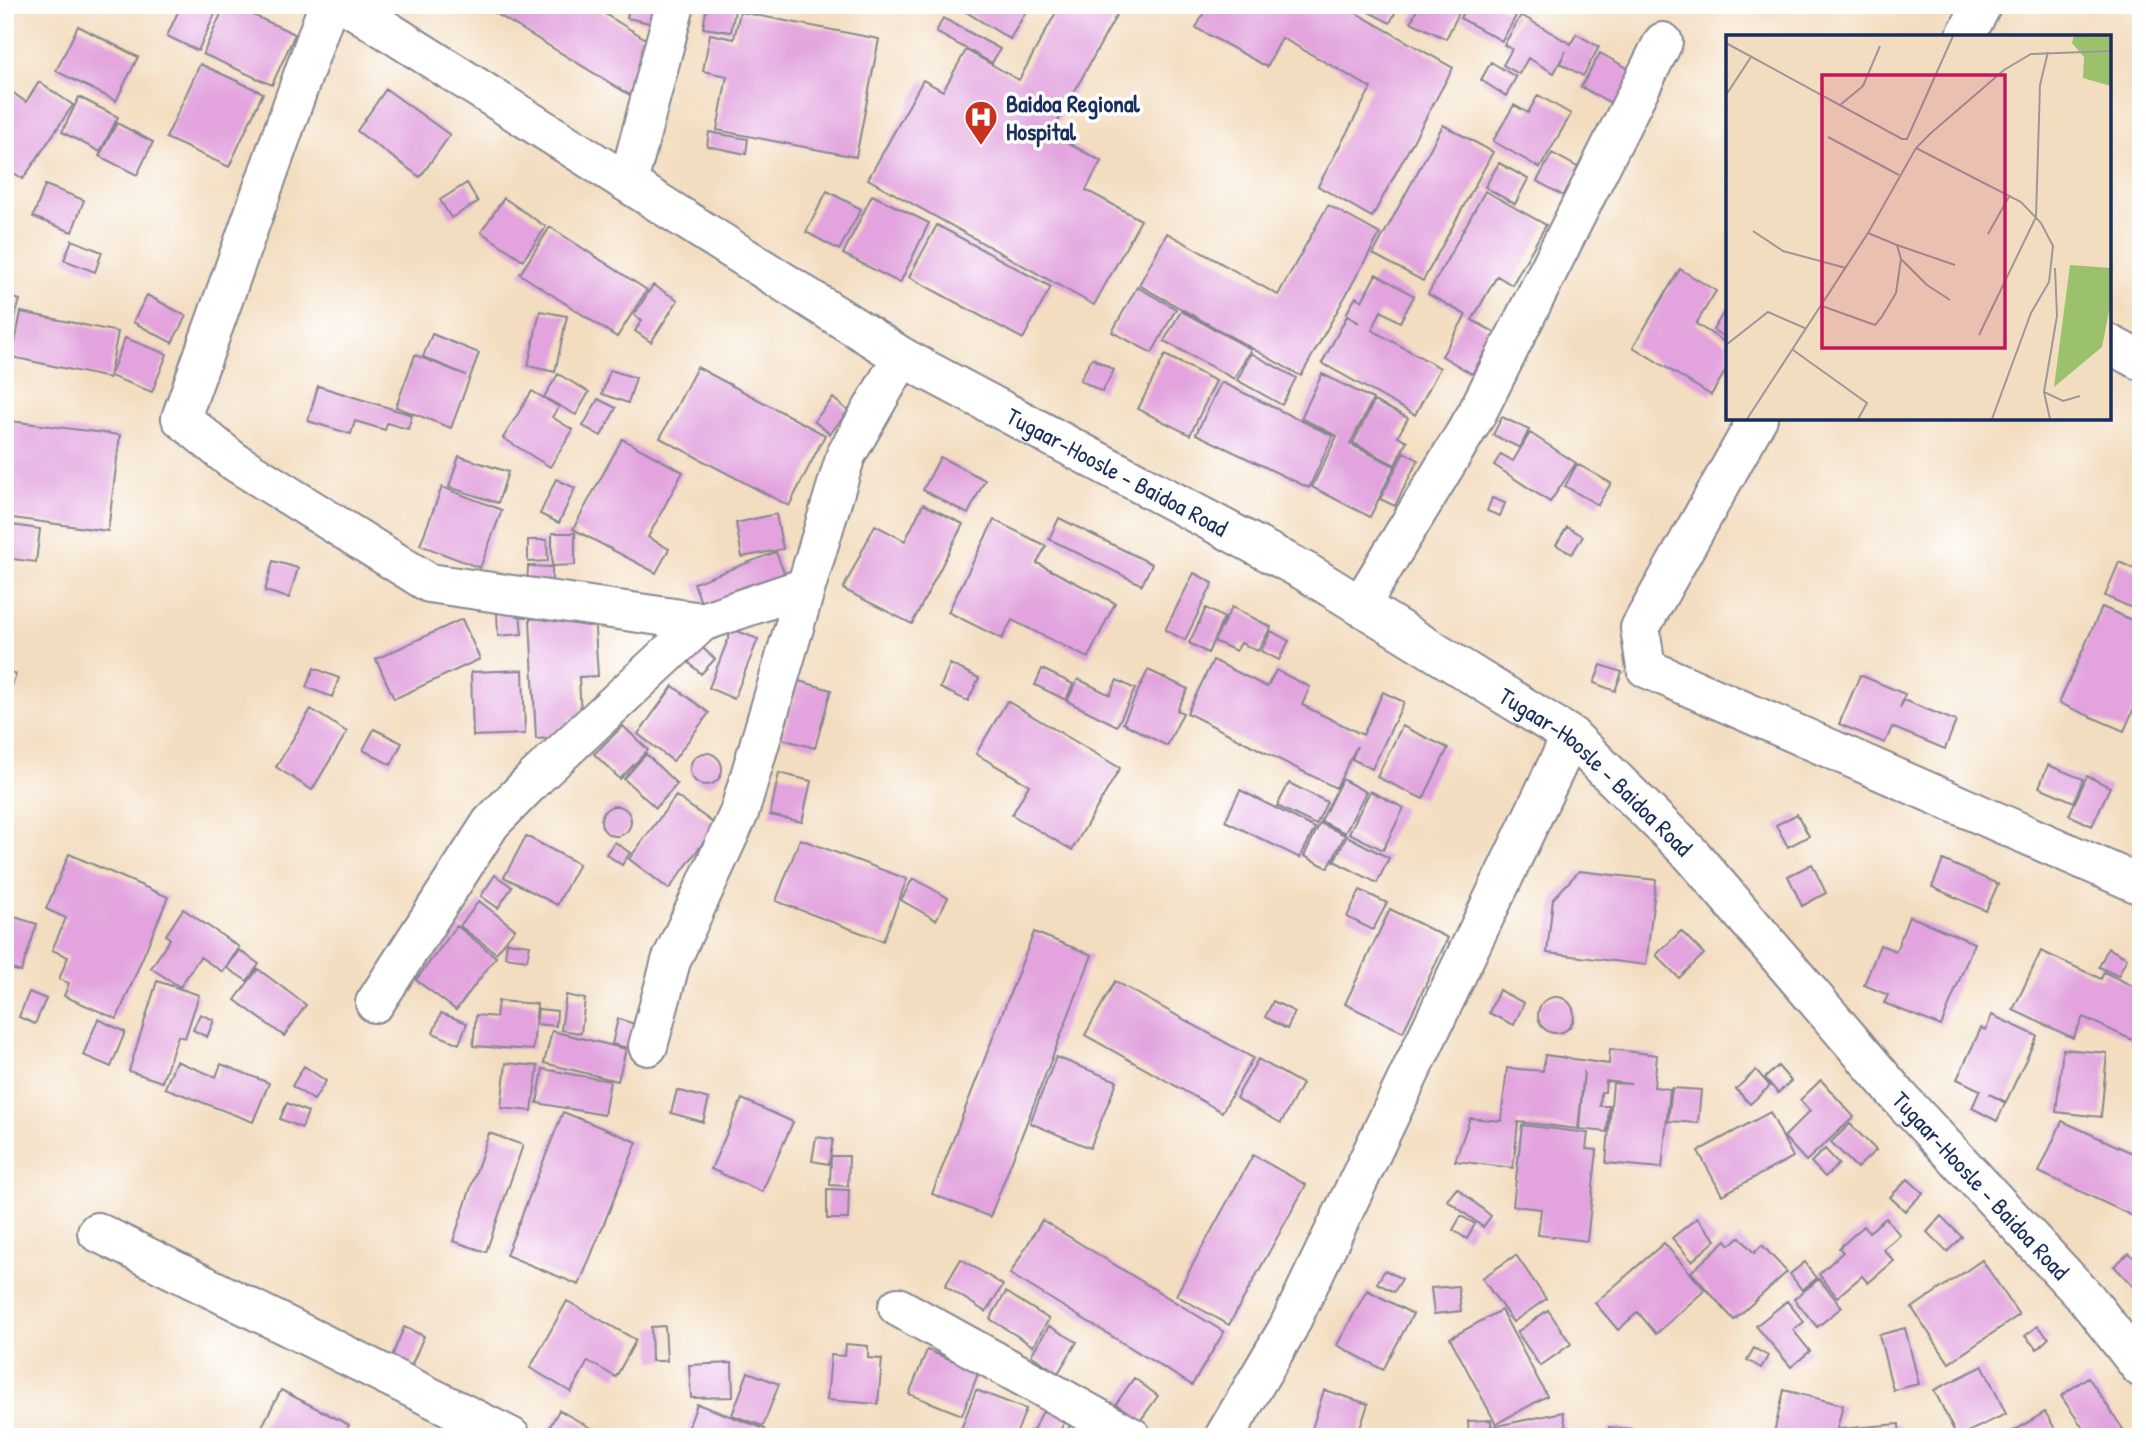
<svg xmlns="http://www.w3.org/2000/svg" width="2146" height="1442" font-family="'Patrick Hand',sans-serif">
<rect width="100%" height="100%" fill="#fff"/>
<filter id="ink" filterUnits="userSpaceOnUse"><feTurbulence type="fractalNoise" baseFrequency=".0143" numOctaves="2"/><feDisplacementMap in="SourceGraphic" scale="14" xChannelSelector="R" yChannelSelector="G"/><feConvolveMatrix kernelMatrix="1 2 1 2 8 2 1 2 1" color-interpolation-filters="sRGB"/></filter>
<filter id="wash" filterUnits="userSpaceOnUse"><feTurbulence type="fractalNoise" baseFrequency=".00686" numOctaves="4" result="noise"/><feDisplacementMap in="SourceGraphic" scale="28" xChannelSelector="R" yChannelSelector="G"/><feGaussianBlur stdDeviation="1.57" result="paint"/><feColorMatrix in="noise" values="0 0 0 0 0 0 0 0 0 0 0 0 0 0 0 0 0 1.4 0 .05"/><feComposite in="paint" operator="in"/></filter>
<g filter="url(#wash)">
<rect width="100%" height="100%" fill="#f3ddc0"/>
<g id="blocks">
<path fill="#e2a3de" d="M181 5H219L198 51 167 36Z
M225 5H231L295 34 272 85 203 54Z
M482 5H590L659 47 630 95Z
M630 5H654L650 23 627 18Z
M707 5H736L731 32 703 28Z
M955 5H1030L1010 39Z
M1060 5H1122L1051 134 1101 161 1086 190 1141 220 1094 305 868 179 923 80 943 91 966 50 1019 80Z
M1208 5H1342L1453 68 1372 217 1318 186 1371 88 1282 38 1267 67 1196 28Z
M1365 5H1399L1390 23 1363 9Z
M1419 5H1463L1446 39 1411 22Z
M1467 5H1495L1516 16 1502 41 1460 18Z
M740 12 879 39 856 157 717 130 727 76 703 71 710 34 734 39Z
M1521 15 1571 44 1576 34 1599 47 1583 76 1560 63 1566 51 1554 73 1528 58 1519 74 1503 65 1512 49 1504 45Z
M943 18 1000 49 992 63 936 32Z
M78 26 138 57 116 101 56 71Z
M1600 53 1636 73 1618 107 1581 87Z
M1491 62 1516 77 1506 96 1481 80Z
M200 64 263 93 229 167 166 138Z
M39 82 73 105 23 179 5 167V87L26 102Z
M386 89 450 135 420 177 357 131Z
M1538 95 1571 114 1540 168 1493 141 1514 105 1528 113Z
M79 97 118 117 100 152 62 132Z
M117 123 153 142 137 175 99 156Z
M1443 125 1493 152 1423 281 1373 254Z
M709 132 748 139 746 154 707 146Z
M1552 153 1579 168 1564 196 1537 181Z
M1499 163 1528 179 1515 204 1485 187Z
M467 183 478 202 451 218 440 200Z
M45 185 84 200 72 232 33 217Z
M827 191 861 209 839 250 806 232Z
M1485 191 1546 225 1512 285 1497 276 1472 320 1496 333 1472 374 1442 356 1466 315 1428 294Z
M872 195 929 223 900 283 843 254Z
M504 198 546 227 523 260 481 232Z
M1328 205 1380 234 1301 376 1139 285 1167 233 1278 295Z
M937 225 1051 287 1023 339 909 277Z
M550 227 647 290 617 337 520 274Z
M72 240 102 252 95 272 64 260Z
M1680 269 1716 291 1696 324 1728 344V367L1711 395 1633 347Z
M1376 274 1414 296 1400 322 1381 311 1372 330 1440 368 1415 415 1322 363 1347 316 1359 323 1346 314 1356 297 1362 301Z
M653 285 678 300 651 342 635 331 642 320 634 315Z
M1137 287 1176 309 1152 353 1112 332Z
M147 295 186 316 172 343 133 322Z
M5 296 20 300 6 349H5Z
M1728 305V339L1713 330Z
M540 311 567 316 555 372 528 366Z
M1181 311 1251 349 1234 379 1164 341Z
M21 312 118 332 109 378 12 357Z
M432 334 479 353 451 428 396 407 415 355 466 375 423 357Z
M125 338 167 354 152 392 110 376Z
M1251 353 1296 378 1282 405 1237 380Z
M1165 355 1216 381 1190 435 1138 409Z
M1092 358 1114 370 1102 392 1080 380Z
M697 367 825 435 789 506 660 438Z
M610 370 636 378 628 403 602 394Z
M558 374 589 392 576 415 544 397Z
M1322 374 1373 399 1350 444 1395 466 1370 517 1312 487 1337 436 1301 418Z
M1221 382 1333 436 1309 488 1196 434Z
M318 386 412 415 408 429 387 423 385 430 355 421 351 434 308 421Z
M532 391 559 407 552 417 573 430 550 467 503 438Z
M833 398 848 411 830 434 814 421Z
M598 399 616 408 601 436 583 426Z
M1374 401 1408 418 1398 436 1407 441 1395 465 1353 443Z
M1502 417 1529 430 1520 448 1493 435Z
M10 421 120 435 108 531 5 517V458Z
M1530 433 1576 463 1550 502 1494 465 1501 454 1513 461Z
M622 439 683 472 648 537 669 549 656 573 573 529Z
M1404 452 1418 460 1395 506 1380 499Z
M459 456 508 472 498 503 449 487Z
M940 457 985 480 968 514 923 490Z
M1577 464 1611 483 1598 505 1565 486Z
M556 479 575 488 559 523 540 514Z
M442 487 502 510 480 568 420 545Z
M1492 498 1505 503 1500 516 1487 511Z
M923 504 963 524 912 624 843 589 875 525 905 541Z
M776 514 783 549 742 557 736 523Z
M1059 518 1152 564 1142 585 1049 539Z
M994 520 1046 546 1037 563 1115 603 1088 658 1012 620 1002 639 948 612Z
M5 524 40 529 36 562 5 558Z
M1567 527 1583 536 1572 554 1556 545Z
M552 533H575V565L552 566Z
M528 540H547L548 561 528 562Z
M776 552 788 583 705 614 694 583Z
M273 561 298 568 289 598 265 591Z
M2119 562 2141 572V612L2105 596Z
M528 566 552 567V588L527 587Z
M1194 573 1213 583 1185 640 1165 630Z
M1232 607 1271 627 1258 651 1241 643 1236 651 1214 641Z
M2102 607 2141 624V692L2124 731 2059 703Z
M1206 608 1224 618 1208 653 1189 643Z
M497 612H520L522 634 498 636Z
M594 615 598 676 579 677 581 717 569 718 570 737 536 739 530 619Z
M462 619 480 659 394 699 376 659Z
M732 629 758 639 734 699 709 688Z
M1271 631 1289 641 1279 660 1261 651Z
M697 643 715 659 701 674 684 658Z
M1213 660 1267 687 1276 670 1310 687 1302 705 1363 735 1383 692 1404 702 1372 769 1352 759 1357 746 1336 788 1187 713Z
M950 664 979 678 968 701 940 688Z
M1601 665 1622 672 1615 691 1594 683Z
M314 668 339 678 332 697 306 687Z
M1042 669 1073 684 1066 700 1035 685Z
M5 670 16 674 6 703H5Z
M523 670 525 734 473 736 471 672Z
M1148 670 1188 689 1177 710 1183 713 1167 746 1123 723Z
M1860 675 1905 694 1900 708 1904 700 1956 721 1945 749 1892 727 1885 743 1839 724Z
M1078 679 1110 695 1117 680 1135 689 1117 726 1067 701Z
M799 681 831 690 815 748 782 739Z
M673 686 709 713 673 761 638 734Z
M1007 701 1120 768 1072 850 1012 815 1029 785 976 754Z
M311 709 347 732 312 790 276 767Z
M623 726 648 750 620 779 594 754Z
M1402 726 1448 748 1423 799 1377 777Z
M374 729 402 743 391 765 363 750Z
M690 769a16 16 0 1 1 32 0a16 16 0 1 1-32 0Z
M646 754 677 784 656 808 624 779Z
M2048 765 2083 779 2074 802 2039 787Z
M779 773 811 781 802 822 770 815Z
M2087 776 2110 787 2092 826 2069 815Z
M1342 779 1366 792 1345 833 1321 821Z
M1289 783 1327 802 1316 825 1277 806Z
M1240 790 1315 828 1300 858 1225 821Z
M1370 791 1404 808 1383 850 1349 833Z
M676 796 716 825 669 889 629 859Z
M601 821a15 15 0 1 1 30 0a15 15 0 1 1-30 0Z
M1797 814 1809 836 1788 847 1776 825Z
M1320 823 1345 835 1328 868 1304 856Z
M526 836 579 864 557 905 504 877Z
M1347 836 1389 858 1377 883 1334 861Z
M800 839 907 879 883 941 776 901Z
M615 842 630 853 622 865 606 854Z
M69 854 168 897 117 1019 64 996 69 983 59 979 68 957 52 950 66 918 46 909Z
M1943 860 1998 884 1986 911 1932 887Z
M1812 864 1826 893 1802 906 1788 876Z
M1579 871 1656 880 1646 965 1547 953 1553 899Z
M495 875 512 887 498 908 481 896Z
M913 878 948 898 936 920 901 900Z
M1360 890 1387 903 1373 930 1347 917Z
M479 901 515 929 496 953 460 926Z
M183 909 239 947 223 972 200 957 180 987 151 968 170 939 166 935Z
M1390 909 1448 938 1403 1032 1345 1004Z
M5 914 37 924 21 972 5 967Z
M1909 916 1974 943 1941 1026 1884 1003 1888 995 1864 985 1880 945 1896 951Z
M457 926 496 957 456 1010 416 980Z
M1681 931 1704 954 1679 978 1656 955Z
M1034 932 1092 955 990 1217 932 1194Z
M507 942 530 945 527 960 505 957Z
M2108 948 2127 958 2118 976 2099 967Z
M239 950 259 964 247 981 227 968Z
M2041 951 2101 979 2104 972 2141 990V1044L2083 1017 2073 1038 2013 1010Z
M258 969 306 1005 284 1036 235 1000Z
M157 981 199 995 185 1038 178 1036 162 1082 129 1071Z
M1115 981 1253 1058 1222 1112 1085 1035Z
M1499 990 1524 1003 1514 1025 1489 1013Z
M29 992 46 999 35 1024 19 1017Z
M566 995 585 999 581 1033 561 1030Z
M1538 1015a18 18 0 1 1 36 0a18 18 0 1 1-36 0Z
M498 1001 537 1004 533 1050 473 1046 476 1015 496 1017Z
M1273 1001 1295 1012 1287 1029 1265 1017Z
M538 1009 557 1011 556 1026 536 1024Z
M441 1013 467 1023 459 1044 433 1033Z
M200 1014 214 1020 207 1037 193 1030Z
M1992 1015 2037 1036 2006 1102 1989 1094 2005 1103 1997 1121 1972 1108 1980 1090 1957 1079 1981 1028 1986 1030Z
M98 1019 125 1032 111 1067 83 1055Z
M618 1019 642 1026 636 1050 612 1044Z
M552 1031 626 1049 618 1081 544 1063Z
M1610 1049 1657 1055 1654 1087 1670 1089 1662 1168 1606 1163 1613 1083 1631 1084 1606 1081 1605 1092H1601L1600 1106H1609L1607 1132 1579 1129 1584 1071 1578 1129 1518 1122 1513 1168 1455 1161 1470 1118 1501 1121 1507 1068 1543 1071 1545 1055 1609 1064Z
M2063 1049 2107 1053 2101 1117 2056 1112Z
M1056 1057 1117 1081 1090 1148 1030 1123Z
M1258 1059 1302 1084 1281 1123 1236 1098Z
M176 1061 216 1077 221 1064 269 1083 253 1122 165 1088Z
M506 1063 538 1066 532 1111 501 1108Z
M304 1066 326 1081 314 1100 292 1086Z
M1778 1066 1791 1081 1778 1093 1765 1078Z
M543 1069 610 1081 604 1115 537 1103Z
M1756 1070 1770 1086 1750 1104 1736 1089Z
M1821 1080 1854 1117 1806 1161 1784 1137 1810 1111 1800 1100Z
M1672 1088 1701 1090 1698 1123 1668 1121Z
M677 1090 709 1099 703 1122 671 1113Z
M742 1099 793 1122 762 1192 711 1169Z
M287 1103 308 1112 302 1128 280 1119Z
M563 1112 637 1142 579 1285 506 1255Z
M1770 1112 1793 1157 1722 1195 1698 1151Z
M2062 1121 2141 1157V1220L2039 1172Z
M1850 1124 1876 1150 1857 1168 1831 1142Z
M1522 1125 1588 1133 1586 1149 1597 1150 1587 1241 1538 1235 1541 1209 1513 1206Z
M489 1133 523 1145 486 1252 453 1241Z
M816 1137 833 1139 829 1164 812 1161Z
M1825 1149 1839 1164 1825 1177 1811 1162Z
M1253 1155 1306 1185 1229 1325 1176 1295Z
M831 1156H849L848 1186 830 1185Z
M1908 1179 1923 1193 1905 1211 1890 1197Z
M1457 1188 1491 1216 1483 1227 1447 1200Z
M827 1189 849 1190 848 1219H827Z
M1461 1216 1475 1224 1467 1239 1453 1230Z
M1941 1216 1962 1237 1947 1252 1927 1232Z
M1697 1218 1716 1240 1692 1261 1672 1238Z
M1886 1218 1900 1235 1883 1249 1894 1261 1868 1283 1862 1276 1837 1297 1819 1274 1843 1252 1839 1248 1864 1226 1869 1232Z
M1042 1220 1224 1332 1192 1385 1010 1274Z
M1740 1237 1754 1253 1762 1245 1787 1272 1734 1320 1691 1272 1726 1240 1730 1245Z
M1664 1243 1705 1290 1656 1334 1638 1312 1618 1330 1595 1303Z
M2129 1253 2137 1261 2141 1257V1295L2114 1266Z
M1516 1255 1546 1299 1513 1322 1482 1278Z
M961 1259 1003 1285 986 1312 945 1286Z
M1982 1260 2019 1315 1949 1363 1912 1308Z
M1805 1262 1817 1278 1802 1290 1790 1274Z
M1385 1270 1402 1279 1394 1292 1377 1283Z
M1819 1279 1842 1307 1817 1327 1794 1299Z
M1458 1286 1461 1311 1434 1314 1431 1288Z
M1367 1290 1413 1314 1383 1370 1337 1345Z
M1006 1292 1049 1319 1033 1346 990 1319Z
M567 1301 636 1340 616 1377 588 1361 571 1392 530 1368Z
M1787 1301 1804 1322 1793 1330 1810 1351 1791 1367 1756 1326Z
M1501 1310 1547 1396 1496 1424 1450 1338Z
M1548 1310 1571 1344 1540 1366 1517 1332Z
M665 1326 667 1361H652L651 1327Z
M1049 1326 1077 1342 1058 1373 1031 1355Z
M2037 1326 2049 1338 2037 1349 2025 1336Z
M404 1327 424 1336 410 1369 390 1361Z
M1905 1328 1919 1384 1893 1390 1879 1335Z
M846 1344 868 1346V1358L882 1359 878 1404 827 1400 831 1355 845 1356Z
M1754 1348 1768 1356 1761 1368 1747 1360Z
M927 1350 979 1371 962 1415 909 1394Z
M732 1363 733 1397 691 1398 689 1365Z
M1983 1366 2006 1414 1957 1437 1934 1390Z
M748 1372 779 1384 763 1426 732 1415Z
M2088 1377 2123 1429 2111 1437H2089L2061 1396Z
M1134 1378 1158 1396 1140 1421 1116 1404Z
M281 1390 349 1425 343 1437H273L260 1430Z
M976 1390 1026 1409 1015 1437H958Z
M1324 1390 1368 1404 1357 1437H1337L1312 1429Z
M1784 1390 1843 1405 1835 1437H1773Z
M697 1404 765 1429 762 1437H685Z
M1046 1406 1067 1418 1056 1437H1029Z
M559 1410 589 1427 583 1437H564L549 1428Z
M1563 1412 1568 1437H1494L1492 1427Z
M2045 1412 2060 1437H2004Z
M1491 1420V1437H1469L1468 1421Z
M1073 1421 1096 1437H1063Z
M1899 1424 1900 1437H1840L1839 1429Z
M1609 1427 1634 1429V1437H1609Z"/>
</g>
</g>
<g filter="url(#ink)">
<use href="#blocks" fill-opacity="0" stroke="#87868f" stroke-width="2"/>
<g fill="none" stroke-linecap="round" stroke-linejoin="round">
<defs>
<path id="minor" d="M328 5 181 418 232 460 429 583 702 622 806 587 846 455 902 357
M1965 37 1982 5
M628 183 675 5
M2109 344 2141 361
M1758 418 1640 628 1646 668 2141 885
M1360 606 1476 415 1663 42
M375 1003 491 823 536 777 702 622
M648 1046 671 961 739 813 806 587
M97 1232 511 1437
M898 1307 1132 1437
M1224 1437 1288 1328 1571 736"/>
<g id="major">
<path id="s1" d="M347 5 902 357 1306 572 1571 736 1692 855 1900 1098 2086 1298 2141 1368"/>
</g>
</defs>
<use href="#minor" stroke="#87868f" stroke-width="42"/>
<use href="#major" stroke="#87868f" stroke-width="42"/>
<use href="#minor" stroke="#fff" stroke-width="38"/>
<use href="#major" stroke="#fff" stroke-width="38"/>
</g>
</g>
<defs>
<symbol id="hospital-pin" viewBox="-11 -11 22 30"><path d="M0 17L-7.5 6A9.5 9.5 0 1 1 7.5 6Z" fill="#c8321e" stroke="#fff"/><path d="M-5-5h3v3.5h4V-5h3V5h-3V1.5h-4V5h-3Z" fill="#fff"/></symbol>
</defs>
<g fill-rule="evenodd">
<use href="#hospital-pin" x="962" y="98" width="38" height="52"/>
</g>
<g text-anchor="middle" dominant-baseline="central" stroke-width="7" stroke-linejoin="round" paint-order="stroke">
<g font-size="24" font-weight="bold" fill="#1b2f5e" stroke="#fff" text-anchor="start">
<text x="1006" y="103">Baidoa Regional<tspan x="1006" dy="28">Hospital</tspan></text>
</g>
<g font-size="24" fill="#1b2f5e" stroke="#fff">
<text stroke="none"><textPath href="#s1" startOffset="901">Tugaar-Hoosle - Baidoa Road</textPath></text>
<text stroke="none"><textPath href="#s1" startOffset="1468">Tugaar-Hoosle - Baidoa Road</textPath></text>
<text stroke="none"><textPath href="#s1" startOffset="2035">Tugaar-Hoosle - Baidoa Road</textPath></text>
</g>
</g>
<g transform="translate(1726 35)">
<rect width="385" height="385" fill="#f3ddc0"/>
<path d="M348 1H385V51L357 43 358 22 346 8ZM344 230 385 233V266L376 312 328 352Z" fill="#9bc16d"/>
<path fill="none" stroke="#9d9799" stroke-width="2" d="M0 8 176 104H181L227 1M0 60 25 22M114 70 137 51 154 11M102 102 173 140M190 113 295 167 315 188 327 211 323 247 305 278 266 384M27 196 57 216 120 233M262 199 284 160M171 210 229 230M175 224 201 250 224 265M329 233 331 281 318 357 337 366 354 361M96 271 149 290 155 283 170 258 175 224 171 210 142 198M253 300 310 182 314 50 322 17M0 310 42 277 81 294M67 315 141 368 132 384M318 357 324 384M21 384 142 198 190 113 205 98 278 35 305 19 385 16"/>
<path fill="#c2185b" fill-opacity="0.15" stroke="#c2185b" stroke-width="3.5" d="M96 40H279V313H96Z"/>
<rect width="385" height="385" fill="none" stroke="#1b2f5e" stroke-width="3.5"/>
</g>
<rect width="2146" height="1442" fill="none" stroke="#fff" stroke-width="28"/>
</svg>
